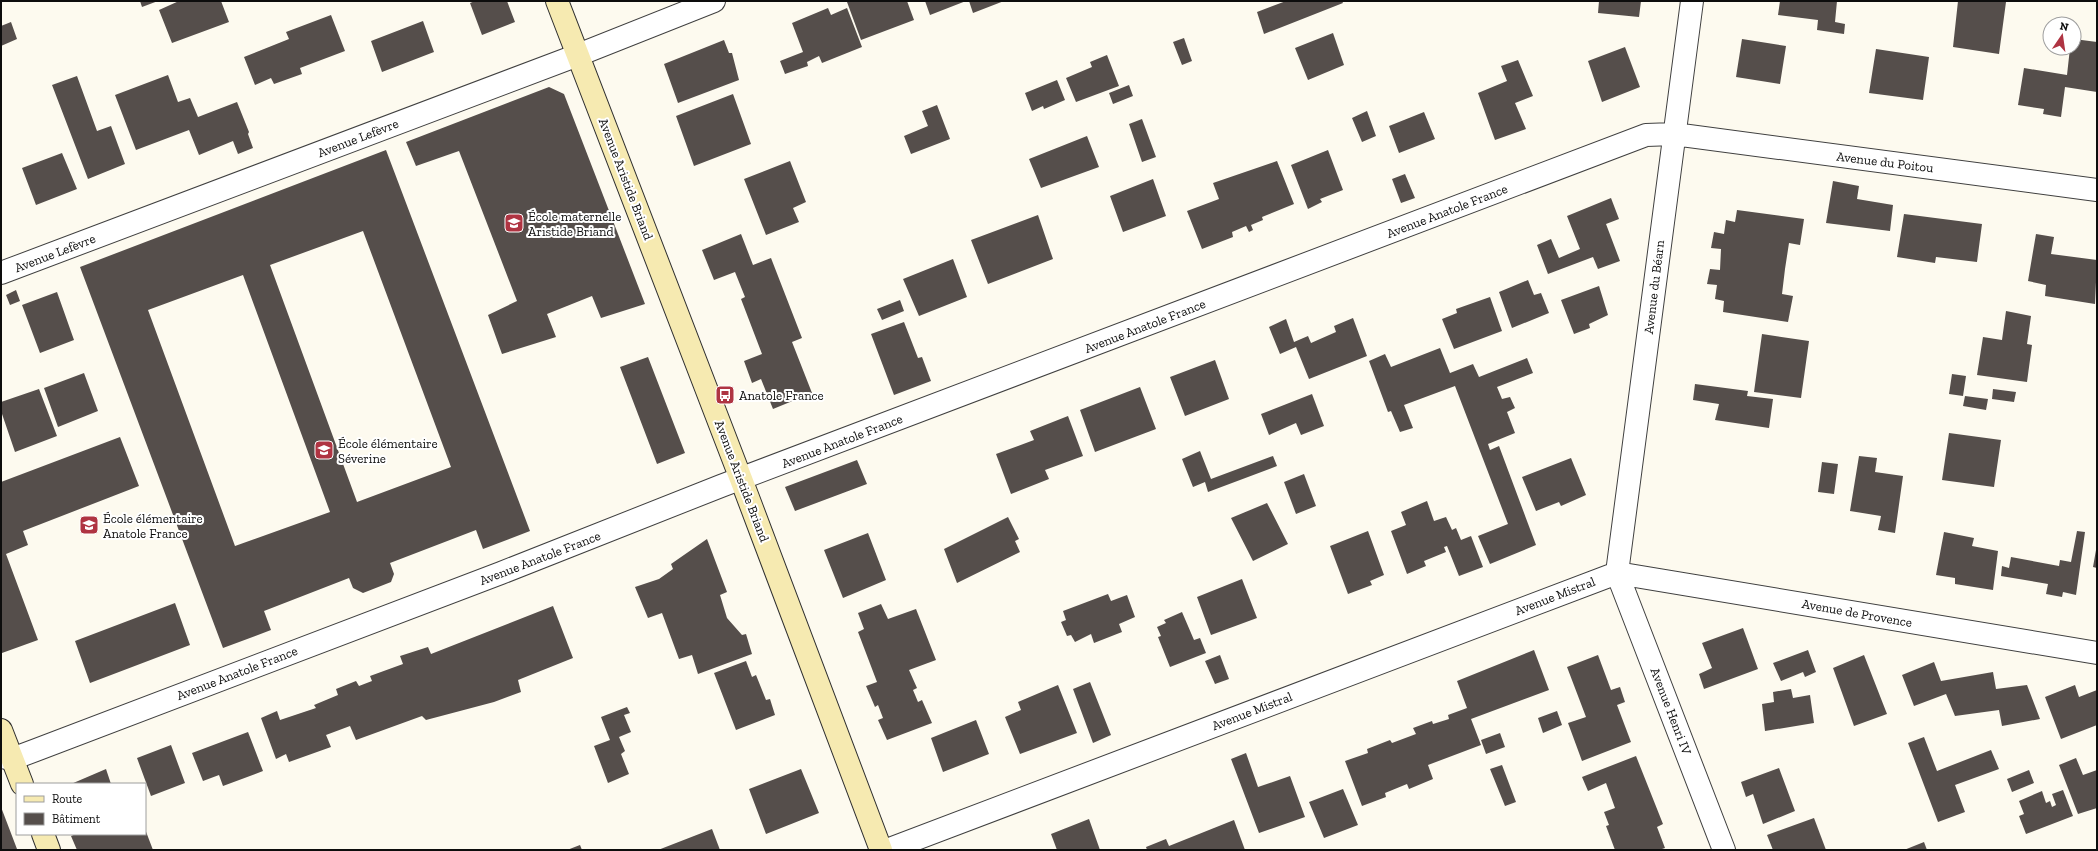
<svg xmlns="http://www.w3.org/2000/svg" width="2098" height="851" font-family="'Zilla Slab',serif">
<rect width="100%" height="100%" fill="#fdfaef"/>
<path fill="#554e4b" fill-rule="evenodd" d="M140 1H158L142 7Z
M179 1H221L229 22 172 43 159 10Z
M475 1H507L515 22 482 35 470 3Z
M850 1H907L914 20 861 40 847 2Z
M925 1H966L930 15Z
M969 1H1004L973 13Z
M1286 1H1342L1343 3 1264 34 1257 12Z
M1599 1H1641L1639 17 1598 13Z
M1780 1H1837L1835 22 1845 24 1844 34 1817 30 1818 20 1778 15Z
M1958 1 2006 2 1999 54 1953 47Z
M828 8 831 15 847 8 862 47 822 63 819 56 807 62 808 66 785 74 780 61 803 52 792 23Z
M331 15 345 51 300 68 302 74 274 84 271 78 255 85 244 57 289 39 286 32Z
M423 21 434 52 382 72 371 41Z
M11 22 17 39 1 46V26Z
M1333 33 1344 65 1308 80 1295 48Z
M1184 38 1192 61 1182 65 1173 42Z
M1742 39 1786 46 1780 84 1736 77Z
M2074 39 2097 42V92L2065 87 2061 117 2043 114 2044 109 2018 105 2024 68 2067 75 2070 48H2074Z
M724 40 729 53H732L739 80 678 103 664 64Z
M1625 47 1640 87 1602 102 1588 61Z
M1876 49 1929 57 1923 100 1869 93Z
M1107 55 1119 86 1076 102 1066 78 1092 67 1090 62Z
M1518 60 1533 96 1515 103 1526 129 1495 140 1478 93 1507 81 1501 66Z
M168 75 178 102 190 98 198 117 237 102 249 132 248 134 253 148 238 154 233 141 199 155 189 130 136 150 115 95Z
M77 76 97 131 111 126 125 164 88 179 52 85Z
M1057 80 1065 100 1044 109 1043 106 1032 111 1025 93Z
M1129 85 1133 96 1113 104 1109 93Z
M549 87 564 94 645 304 601 318 592 296 547 314 556 337 502 354 488 315 517 301 459 151 416 166 406 142Z
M733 94 751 144 694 166 676 116Z
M937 105 950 139 911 154 904 136 928 126 922 111Z
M1367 111 1376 136 1362 142 1352 118Z
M1424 112 1435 139 1399 153 1389 126Z
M1142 119 1156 157 1142 162 1129 124Z
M1087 136 1099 167 1041 188 1029 159Z
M386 150 530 531 483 549 476 530 390 563 394 574 391 582 363 593 353 588 349 578 264 611 271 630 223 648 80 267ZM363 231 451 467 357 502 270 265ZM243 275 330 512 235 546 148 310Z
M1328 150 1343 190 1320 199 1322 202 1308 209 1291 165Z
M62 153 77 189 36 205 22 168Z
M790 161 806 202 793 208 799 222 766 235 744 179Z
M1277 161 1294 204 1262 217 1263 220 1251 225 1253 230 1249 232 1246 226 1232 232 1233 237 1202 249 1187 211 1219 199 1213 183Z
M1405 174 1415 198 1401 203 1392 179Z
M1153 179 1166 216 1123 232 1110 196Z
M1833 181 1859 186 1857 199 1893 205 1890 231 1826 223Z
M1611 198 1619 219 1606 224 1620 261 1598 269 1593 257 1548 274 1537 245 1551 239 1559 258 1580 249 1567 216Z
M1737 210 1804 219 1800 245 1789 243 1785 269 1782 294 1793 296 1788 322 1723 312 1724 301 1715 299 1717 285 1707 284 1710 269 1720 270 1721 249 1711 248 1714 232 1724 234 1726 220 1735 222Z
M1904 214 1982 224 1977 262 1936 257 1935 263 1897 257Z
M1038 215 1053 259 988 284 971 240Z
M741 234 753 265 771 258 802 338 792 342 812 393 773 409 761 379 752 383 744 361 762 354 741 299 745 297 735 272 714 280 702 250Z
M2036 234 2054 237 2051 254 2097 260 2095 304 2045 296 2046 285 2028 281Z
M953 259 967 297 919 316 903 279Z
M1528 280 1534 295 1541 293 1549 313 1512 328 1499 292Z
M1599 286 1608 315 1589 324 1590 328 1574 334 1561 300Z
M16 290 20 301 10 305 6 295Z
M57 292 74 340 40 353 22 305Z
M1490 297 1502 331 1454 349 1442 319 1457 313 1456 309Z
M900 300 904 311 882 320 877 309Z
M2006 311 2031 316 2027 344 2032 345 2027 382 1977 375 1983 337 2002 340Z
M1353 318 1367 356 1309 379 1296 347 1280 354 1269 327 1286 319 1294 342 1308 336 1311 343 1336 332 1334 326Z
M904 322 918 358 922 357 931 381 894 395 871 334Z
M1762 334 1809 341 1801 398 1754 392Z
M1440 348 1450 373 1473 364 1479 377 1527 358 1533 373 1497 387 1502 399 1510 397 1515 408 1507 412 1515 433 1488 444 1490 450 1499 446 1536 545 1490 564 1478 536 1508 524 1455 386 1404 405 1413 428 1400 432 1391 411 1388 412 1369 361 1385 354 1391 367Z
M648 357 685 453 657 464 620 367Z
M1215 360 1229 399 1185 416 1170 377Z
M84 373 98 411 58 427 44 388Z
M1952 374 1966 376 1963 396 1949 394Z
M1695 384 1748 391 1747 396 1773 399 1769 428 1715 420 1719 404 1693 400Z
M1140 387 1156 429 1095 452 1080 410Z
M39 389 57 436 15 452 1 411V402Z
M1993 389 2016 392 2014 402 1992 399Z
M1312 394 1324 426 1301 435 1296 423 1269 435 1261 414Z
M1965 396 1988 399 1986 410 1963 406Z
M1068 416 1083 456 1045 470 1049 479 1011 494 996 454 1034 440 1030 431Z
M1949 433 2001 440 1994 487 1942 480Z
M120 437 139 486 23 531 28 545 6 554 38 640 2 653 1 482Z
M1200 451 1211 479 1273 456 1277 466 1208 492 1205 482 1193 487 1182 459Z
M1859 456 1877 458 1875 472 1903 476 1895 533 1878 530 1881 516 1850 511Z
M1571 458 1586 495 1561 506 1559 502 1536 511 1522 477Z
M857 460 867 484 795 511 785 487Z
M1822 462 1838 464 1834 494 1818 492Z
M1304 474 1316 506 1296 514 1284 482Z
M1427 501 1434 521 1446 517 1452 530 1456 528 1461 540 1471 536 1483 567 1459 576 1447 546 1444 547 1446 552 1424 561 1426 566 1407 574 1391 531 1406 525 1401 512Z
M1267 503 1288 544 1253 561 1231 518Z
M1008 517 1019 539 1015 541 1020 552 957 583 944 549Z
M1368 531 1384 575 1370 581 1372 585 1348 594 1330 546Z
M2077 531 2085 532 2076 595 2063 592 2062 597 2046 594 2048 584 2001 576 2002 566 2009 568 2011 557 2059 566 2060 560 2071 562Z
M1944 532 1974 538 1972 546 1998 551 1993 590 1955 584V578L1936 575Z
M868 533 886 580 843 598 824 550Z
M707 539 727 592 720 595 727 618 742 635 746 634 752 654 698 674 692 655 679 659 662 613 648 618 635 587 659 579 673 569 671 564Z
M2096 550H2097V568L2093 567Z
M1242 579 1257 618 1211 635 1197 597Z
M1108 594 1111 601 1127 595 1135 617 1119 624 1122 632 1094 643 1091 634 1075 642 1071 635 1067 636 1061 622 1066 620 1063 611Z
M175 603 190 645 90 683 75 641Z
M881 604 888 619 916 609 936 660 909 670 917 688 913 690 918 702 922 700 932 723 887 740 878 720 883 718 878 705 875 707 866 686 877 682 858 632 864 629 858 613Z
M553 606 573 658 518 680 521 692 494 702 426 720 422 716 356 740 350 726 326 735 331 747 289 762 286 754 276 759 261 718 277 711 280 720 316 708 314 705 338 695 336 689 356 681 359 686 372 681 370 676 403 664 400 656 428 647 431 654Z
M1182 612 1194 640 1200 638 1206 653 1170 667 1158 637 1161 636 1157 627 1166 623 1164 620Z
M1743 628 1758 669 1704 689 1699 674 1712 668 1702 643Z
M1534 650 1549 690 1471 719 1481 745 1428 765 1433 779 1409 789 1407 784 1385 793 1386 797 1362 806 1345 761 1368 753 1367 749 1390 740 1392 743 1416 734 1413 728 1432 721 1433 724 1449 719 1448 715 1467 708 1457 681Z
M1808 650 1816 672 1805 677 1803 672 1781 681 1773 663Z
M1220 655 1229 679 1215 684 1205 661Z
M1598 655 1611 690 1620 687 1625 702 1617 705 1631 742 1582 761 1568 723 1586 717 1567 667Z
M1864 655 1887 714 1854 726 1833 668Z
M746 661 752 677 756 675 766 700 770 699 775 715 736 730 714 673Z
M1934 662 1941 681 1993 672 1996 689 2027 685 2040 719 2002 726 1999 710 1955 716 1946 694 1914 706 1902 675Z
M1090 682 1111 735 1093 743 1073 689Z
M1058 685 1077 733 1020 754 1005 717 1021 710 1018 702Z
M2075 685 2079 697 2097 690V725L2061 739 2045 697Z
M1791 689 1793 698 1810 695 1814 723 1765 731 1762 704 1774 702 1773 692Z
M627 707 630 713 624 715 631 732 619 737 625 751 621 754 629 774 608 783 594 746 610 740 601 717Z
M1557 711 1562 725 1543 733 1538 718Z
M976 720 989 754 943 772 931 738Z
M248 732 263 771 223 786 219 775 203 781 192 753Z
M1500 733 1505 747 1486 754 1481 740Z
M1924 737 1937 771 1991 750 1999 769 1955 785 1965 812 1938 822 1908 743Z
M171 745 185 783 151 796 137 758Z
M1246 753 1258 787 1290 776 1305 817 1259 833 1231 759Z
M1636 756 1663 824 1657 827 1665 848 1659 850H1615L1606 826 1609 825 1604 812 1615 808 1606 783 1588 791 1582 777Z
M2076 758 2083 775 2097 770V808L2078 814 2059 765Z
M1502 765 1516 802 1505 806 1490 769Z
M1779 768 1795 811 1763 824 1753 794 1746 797 1741 782Z
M106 769 111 784H71Z
M801 769 819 813 766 834 749 789Z
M2029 770 2034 783 2012 792 2007 779Z
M1343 789 1358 825 1324 838 1309 802Z
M2063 790 2073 816 2026 834 2019 816 2024 814 2019 801 2042 791 2046 803 2050 801 2052 807 2056 805 2052 794Z
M1 807 17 849 1 850Z
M1814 818 1826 850H1773L1767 835Z
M1089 819 1100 850H1057L1051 834Z
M1234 820 1245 850H1147L1146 847 1166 839 1169 846Z
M145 829 153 850H77L71 836 76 834H145Z
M712 829 720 850H658Z
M1924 842 1927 850H1904Z
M580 845 582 850H567Z"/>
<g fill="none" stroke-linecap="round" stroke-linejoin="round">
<defs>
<path id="street" d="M1692 1 1617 573 1724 850
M1 273 578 55 714 1
M1617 573 2097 653
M1 757 12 759 36 750 501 573 721 486 1646 135 1674 134 2097 190
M887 850 1617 573"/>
<path id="secondary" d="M557 1 741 479 881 850
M1 730 22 784
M43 834 49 850"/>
</defs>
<use href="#street" stroke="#404040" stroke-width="24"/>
<use href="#secondary" stroke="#2f2f2f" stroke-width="24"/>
<use href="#street" stroke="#fff" stroke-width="22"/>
<use href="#secondary" stroke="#f6eab1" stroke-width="22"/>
</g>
<defs>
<symbol id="school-square" viewBox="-11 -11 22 22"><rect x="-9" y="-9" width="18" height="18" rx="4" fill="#af3442" stroke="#fff"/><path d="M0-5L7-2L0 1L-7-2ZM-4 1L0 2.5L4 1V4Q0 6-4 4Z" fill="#fff"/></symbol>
<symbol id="bus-square" viewBox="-11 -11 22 22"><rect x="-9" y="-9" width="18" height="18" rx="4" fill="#af3442" stroke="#fff"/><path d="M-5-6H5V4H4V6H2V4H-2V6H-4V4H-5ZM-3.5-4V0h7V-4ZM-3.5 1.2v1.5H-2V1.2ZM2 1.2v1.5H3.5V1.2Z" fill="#fff"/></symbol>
</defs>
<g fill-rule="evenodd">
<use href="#school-square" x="503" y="212" width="22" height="22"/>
<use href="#bus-square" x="714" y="384" width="22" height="22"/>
<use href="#school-square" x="313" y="439" width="22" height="22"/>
<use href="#school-square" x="78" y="514" width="22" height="22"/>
</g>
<g text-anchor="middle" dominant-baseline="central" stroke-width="4" stroke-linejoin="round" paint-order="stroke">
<g font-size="13" fill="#0d0d0d" stroke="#fff">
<text transform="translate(358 138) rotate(-21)">Avenue Lefèvre</text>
<text transform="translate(1885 162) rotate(7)">Avenue du Poitou</text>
<text transform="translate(626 179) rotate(69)">Avenue Aristide Briand</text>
<text transform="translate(1447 211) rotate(-21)">Avenue Anatole France</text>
<text transform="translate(55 253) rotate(-21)">Avenue Lefèvre</text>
<text transform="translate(1654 287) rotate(-83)">Avenue du Béarn</text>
<text transform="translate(1145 326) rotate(-21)">Avenue Anatole France</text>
<text transform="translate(842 441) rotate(-21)">Avenue Anatole France</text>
<text transform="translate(742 481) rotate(69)">Avenue Aristide Briand</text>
<text transform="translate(540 558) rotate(-21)">Avenue Anatole France</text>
<text transform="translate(1555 596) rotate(-21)">Avenue Mistral</text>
<text transform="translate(1857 613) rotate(10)">Avenue de Provence</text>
<text transform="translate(237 673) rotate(-21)">Avenue Anatole France</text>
<text transform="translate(1252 711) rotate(-21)">Avenue Mistral</text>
<text transform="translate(1671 711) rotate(69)">Avenue Henri IV</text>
</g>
<g font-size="13" fill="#0d0d0d" stroke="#fff" text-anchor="start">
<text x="528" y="216">École maternelle<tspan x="528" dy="15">Aristide Briand</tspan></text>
<text x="739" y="395">Anatole France</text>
<text x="338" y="443">École élémentaire<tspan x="338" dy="15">Séverine</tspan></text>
<text x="103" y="518">École élémentaire<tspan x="103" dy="15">Anatole France</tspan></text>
</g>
</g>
<rect width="2098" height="851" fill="none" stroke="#0d0d0d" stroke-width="4"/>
<rect x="16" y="783" width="130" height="52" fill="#ffffff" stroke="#9e9e9e"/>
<rect x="24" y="796" width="20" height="6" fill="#f6eab1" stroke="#9e9e9e"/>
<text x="52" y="803" font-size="12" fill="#0d0d0d">Route</text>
<rect x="24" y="813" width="20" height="12" fill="#554e4b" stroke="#9e9e9e"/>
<text x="52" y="823" font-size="12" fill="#0d0d0d">Bâtiment</text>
<g transform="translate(2062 36) rotate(13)"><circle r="19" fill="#ffffff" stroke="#9e9e9e"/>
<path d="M0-3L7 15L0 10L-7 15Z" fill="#af3442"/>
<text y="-6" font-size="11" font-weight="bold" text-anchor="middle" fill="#0d0d0d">N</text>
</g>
</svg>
